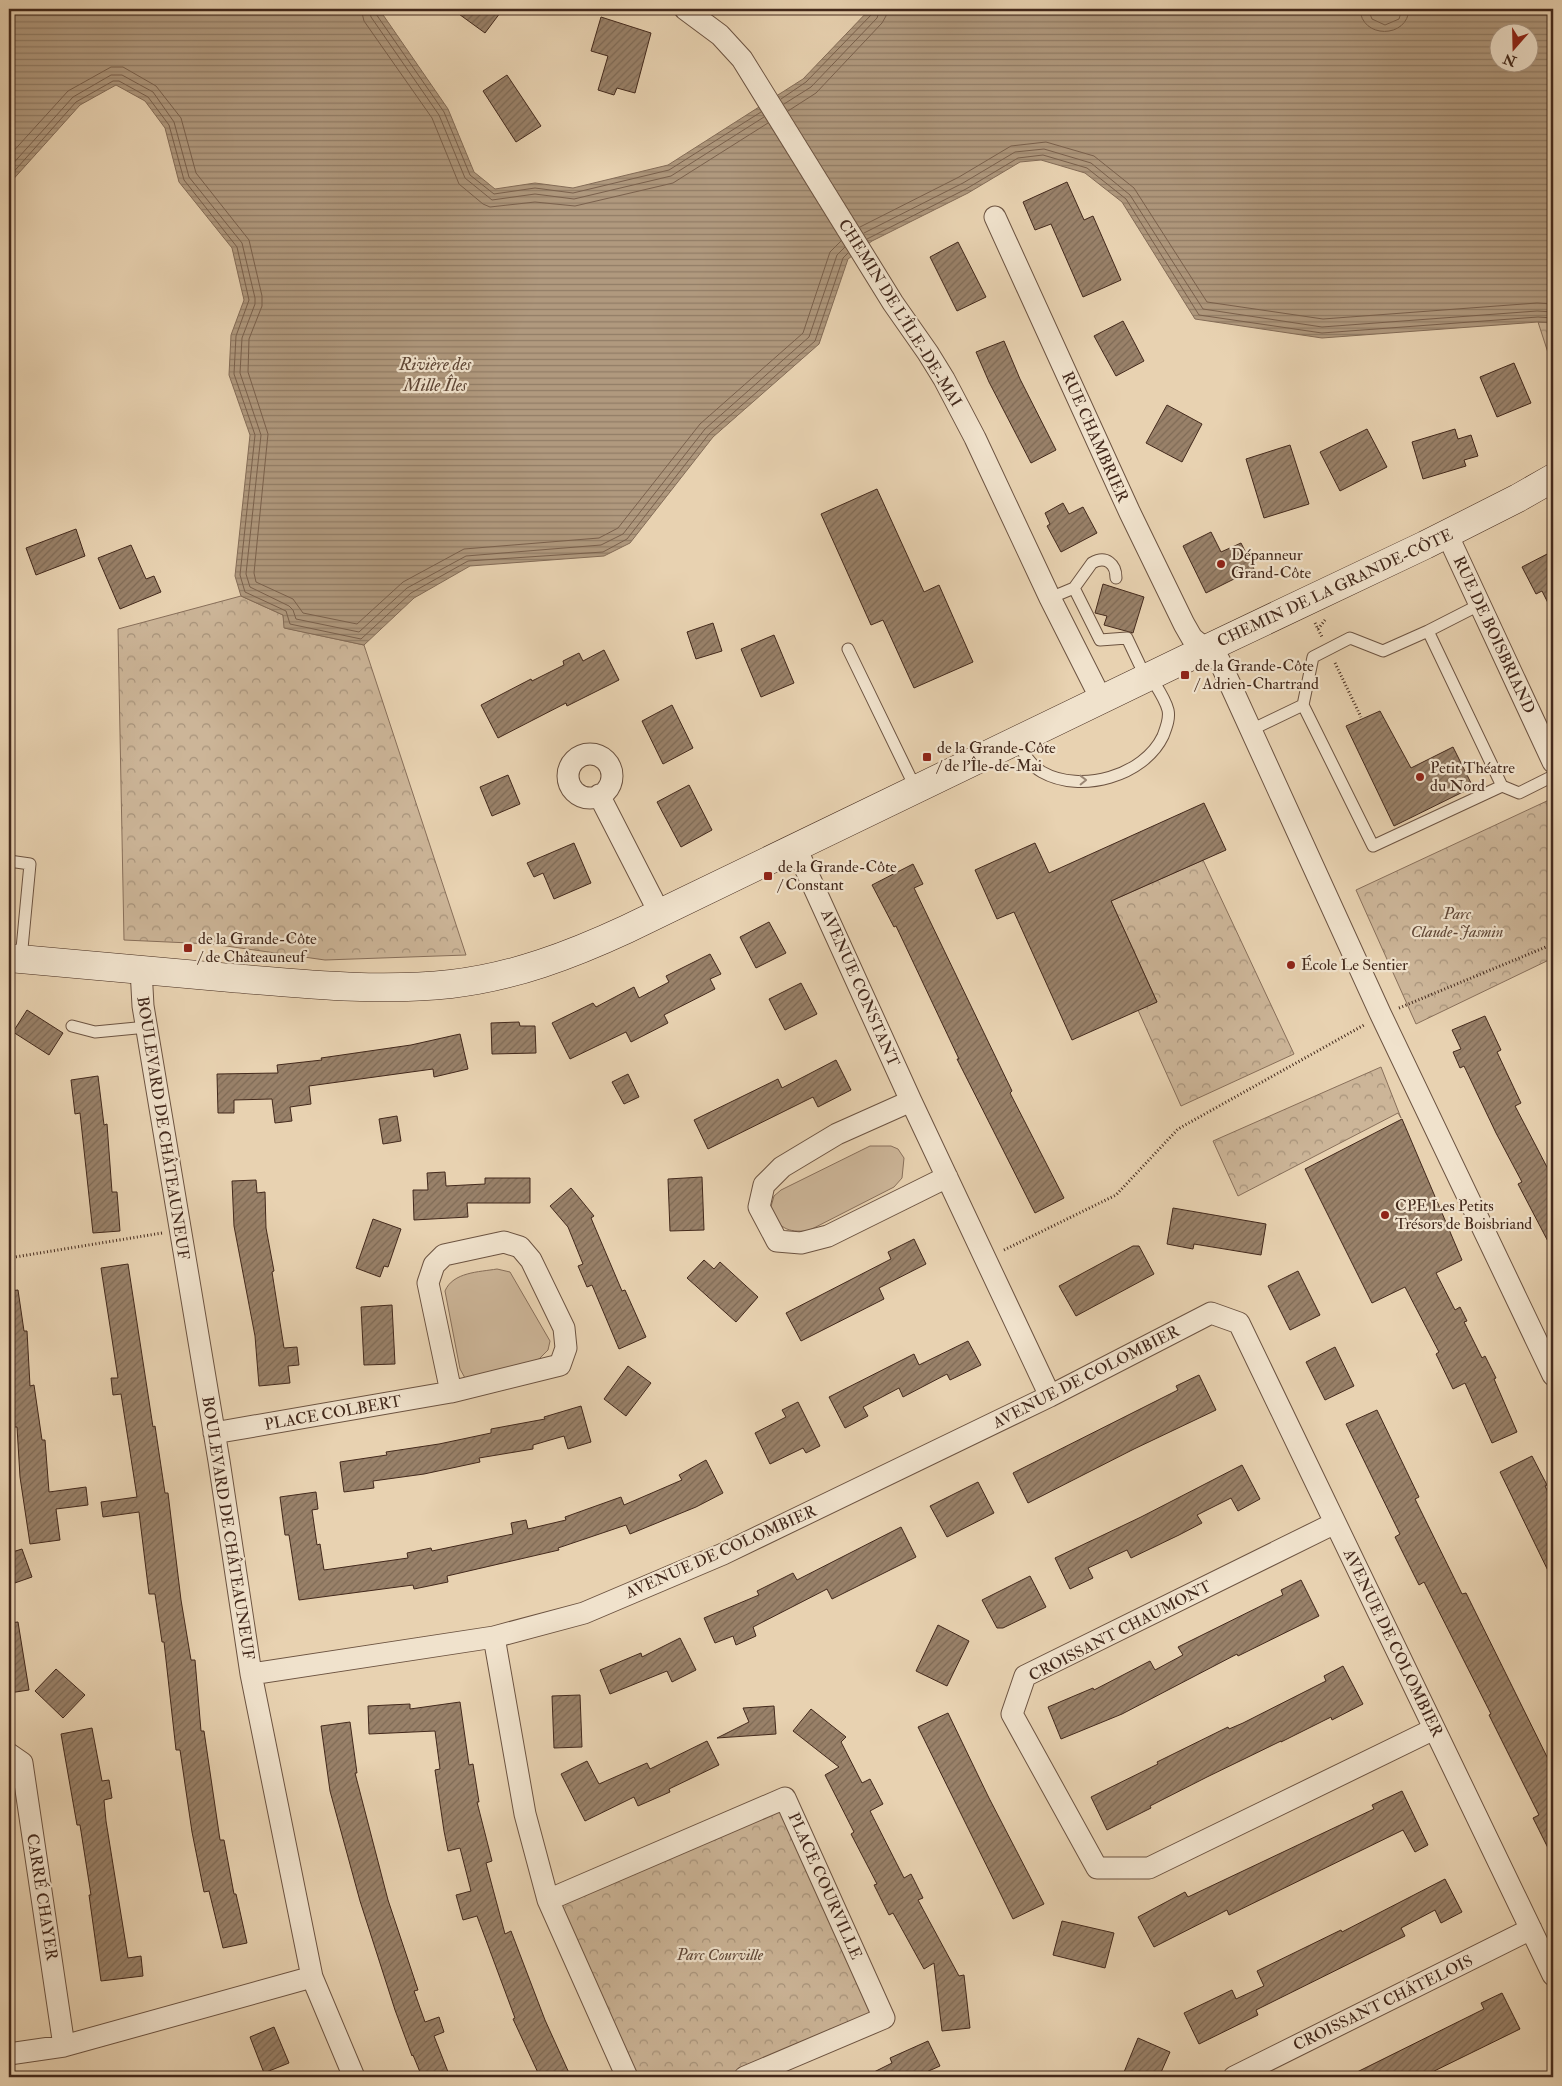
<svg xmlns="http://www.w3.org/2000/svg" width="1562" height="2086" font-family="'IM FELL Double Pica',serif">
<defs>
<pattern id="forest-crowns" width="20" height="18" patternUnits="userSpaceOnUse" patternTransform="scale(1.25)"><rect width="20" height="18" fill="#ccb598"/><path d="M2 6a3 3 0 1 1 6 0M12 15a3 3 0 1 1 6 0" fill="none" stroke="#a7937b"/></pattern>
<pattern id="water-rules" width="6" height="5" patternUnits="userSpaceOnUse" patternTransform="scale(1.25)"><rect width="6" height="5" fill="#b0997e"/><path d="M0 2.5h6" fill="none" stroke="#917d66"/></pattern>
<pattern id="building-hatch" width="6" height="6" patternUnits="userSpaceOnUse" patternTransform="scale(1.25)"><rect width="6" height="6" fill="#998169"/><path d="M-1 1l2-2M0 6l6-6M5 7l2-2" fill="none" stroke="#7e6a56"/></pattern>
</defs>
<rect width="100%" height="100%" fill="#e8d2b1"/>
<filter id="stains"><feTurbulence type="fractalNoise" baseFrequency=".004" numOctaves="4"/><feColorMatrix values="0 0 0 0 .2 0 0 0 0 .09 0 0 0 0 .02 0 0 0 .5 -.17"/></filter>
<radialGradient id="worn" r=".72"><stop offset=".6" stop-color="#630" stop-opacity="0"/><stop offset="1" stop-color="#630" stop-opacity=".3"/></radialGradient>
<path fill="#ccb598" stroke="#886f5a" d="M870 1146H891L898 1149 904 1158 902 1178 894 1187 808 1231C786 1232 781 1229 770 1210L774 1196 781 1190Z
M497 1269 510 1272 550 1341 548 1350 539 1359 474 1382 465 1378 460 1369 445 1291C453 1272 479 1272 497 1269Z"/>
<path fill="url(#forest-crowns)" stroke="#886f5a" d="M1538 322 1553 323V368Z
M241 596 283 615 285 628 364 645 466 955 325 960 212 944 124 940 118 629Z
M1549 800 1553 808V958L1416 1024 1356 890Z
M1203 860 1294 1054 1181 1106 1138 1010 1157 1002 1111 901Z
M1381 1067 1401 1118 1398 1113 1238 1196 1213 1141Z
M783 1793 880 2019 745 2077H627L548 1901Z"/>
<path fill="url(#water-rules)" stroke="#846c57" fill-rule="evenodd" d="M9 9H379L448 109 474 172 495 189 535 183 573 188 668 165 803 79 870 9H1375L1385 14 1395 9H1553V323L1538 322 1322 338 1195 319 1122 202 1085 173 1041 160 1020 162 968 193 872 241 848 259 819 344 713 437 630 543 604 556 470 566 414 598 364 645 284 628 283 615 241 596 235 576 250 435 229 375 231 335 244 300 232 248 179 182 165 128 145 101 116 85 80 105 9 184ZM1500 32H1530V62H1500Z"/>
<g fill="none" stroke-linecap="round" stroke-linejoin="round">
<path stroke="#7a614d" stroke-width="1" d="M361 9 364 21 432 118 459 184 483 204 490 207 535 202 575 206 673 183 768 123
M369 9 371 17 439 115 465 178 492 200 535 194 574 199 671 176 764 117
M375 9 376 14 444 112 470 175 494 194 535 188 573 193 669 170 761 112
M1360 9C1361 39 1408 39 1409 9
M1368 9 1372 19 1385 25 1399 19 1402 9
M781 99 806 82 872 14 873 9
M784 104 811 87 877 18 880 9
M788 111 816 93 882 23 886 16 887 9
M9 156 68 91 111 67H123L156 86 181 118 196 173 249 240 262 296V306L249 339 248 372 268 434 254 573 256 582 293 599 303 613 357 624 403 582 464 549 599 538 618 528 700 424 803 333 830 252 841 241
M9 168 73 97 111 75H122L153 92 174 122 189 177 242 243 255 298V304L242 338 240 373 261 435 246 574 250 587 289 606 293 610 296 619 359 632 407 588 466 556 601 545 623 534 705 429 809 337 837 255 845 247
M9 177 76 102 113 81H119L148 97 169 125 184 180 237 247 249 300 236 336 234 374 255 435 240 575 245 592 286 611 290 624 361 639 411 593 468 561 603 552 627 539 709 434 815 341 843 258 848 253
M860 227 959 177 1011 146 1046 142 1094 156 1134 188 1207 302 1323 319 1537 303 1553 304
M864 233 963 183 1015 152 1044 149 1091 163 1130 195 1203 309 1322 327 1537 311 1553 312
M867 239 966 189 1018 158 1043 155 1087 168 1126 199 1199 315 1322 333 1538 317 1553 318"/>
</g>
<path fill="url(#building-hatch)" stroke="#43291c" d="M452 9H503L485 33Z
M601 17 651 33 635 93 617 88 614 95 598 90 608 56 591 51Z
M507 75 541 126 516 142 483 91Z
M1067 182 1084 220 1093 216 1121 280 1083 297 1051 224 1035 230 1023 202Z
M958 242 986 297 957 311 930 257Z
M1123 321 1144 361 1116 376 1094 336Z
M1004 341 1020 379 1056 450 1031 463 989 382 976 352Z
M1514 363 1531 403 1497 417 1480 377Z
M1167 405 1202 424 1182 462 1146 443Z
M1367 429 1387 467 1340 491 1320 452Z
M1455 429 1458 439 1471 435 1478 456 1464 460 1466 466 1423 479 1412 442Z
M1290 445 1309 504 1264 518 1246 459Z
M877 489 924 592 939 585 973 662 914 688 883 620 871 625 821 514Z
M1063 503 1069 514 1083 507 1097 533 1061 552 1047 526 1050 524 1045 513Z
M76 529 85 556 36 575 26 548Z
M1211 532 1221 552 1241 543 1254 569 1206 593 1183 546Z
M131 545 146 579 154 576 161 592 120 609 98 558Z
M1553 551V613L1542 591 1536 594 1522 567Z
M1103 584 1144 597 1133 633 1104 625 1107 616 1095 613Z
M713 623 722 651 696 659 687 632Z
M774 635 794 683 761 697 741 649Z
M604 650 619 680 567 706 566 703 498 738 481 705 531 679 532 681 564 665 563 661 579 653 583 661Z
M672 705 693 748 663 764 642 721Z
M1380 711 1411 768 1453 747 1473 787 1394 826 1346 726Z
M508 775 520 804 492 816 480 787Z
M689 785 712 830 681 847 657 802Z
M1204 803 1226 850 1111 901 1157 1002 1072 1040 1014 912 997 919 975 870 1035 843 1049 873Z
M574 843 591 883 554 899 543 873 534 877 527 863Z
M913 864 923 884 914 888 1012 1091 1010 1093 1064 1198 1035 1213 957 1059H959L896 926 894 927 872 885Z
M769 922 786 953 756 968 740 937Z
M710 954 721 974 710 979 715 989 664 1015 668 1023 631 1042 626 1032 570 1059 552 1023 593 1003 596 1007 634 987 639 998 669 982 666 976Z
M801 983 817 1014 785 1030 769 999Z
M27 1010 63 1033 49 1055 13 1032Z
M1485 1016 1501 1050 1497 1052 1521 1103 1515 1106 1548 1169 1553 1167V1251L1518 1184 1522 1182 1496 1133 1464 1066 1460 1068 1453 1052 1461 1049 1452 1030Z
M519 1022 520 1026H535L536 1053 492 1054 491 1023Z
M460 1034 468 1069 434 1077 433 1069 309 1086 311 1104 290 1107 292 1121 275 1123 272 1099 234 1100V1113H218L217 1074 278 1073 277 1065 322 1060 321 1058 411 1045Z
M836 1060 851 1090 818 1107 813 1097 708 1149 694 1120 778 1079 782 1088Z
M628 1074 639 1097 624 1104 612 1082Z
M98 1076 104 1125 107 1124 112 1192H117L120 1231 93 1233 80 1113 75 1114 71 1080Z
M397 1116 401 1141 383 1144 379 1119Z
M1402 1119 1462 1260 1436 1273 1455 1310 1460 1307 1467 1321 1464 1322 1482 1358 1485 1356 1496 1378 1494 1379 1517 1432 1492 1443 1465 1383 1453 1389 1436 1354 1439 1352 1405 1287 1372 1303 1305 1169Z
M445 1172 446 1186 485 1184V1178H530V1203H467L468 1217 414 1220 413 1190H428L427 1173Z
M702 1177 704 1230 670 1231 668 1179Z
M256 1180 257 1193 265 1192 266 1228 274 1271 272 1272 284 1348 297 1347 299 1365 288 1366 290 1383 259 1386 255 1336 234 1226 232 1181Z
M571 1188 594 1216 591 1218 622 1291 625 1290 646 1337 619 1349 592 1285 587 1287 578 1266 583 1264 568 1227 550 1206Z
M1173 1208 1266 1224 1261 1255 1194 1244 1193 1249 1167 1244Z
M373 1219 401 1229 388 1267 384 1266 380 1277 356 1268Z
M914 1239 926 1264 879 1288 884 1299 801 1341 786 1313 891 1259 888 1252Z
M1133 1246H1139L1154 1274 1076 1316 1059 1286Z
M704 1260 714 1269 720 1262 758 1297 736 1322 687 1278Z
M128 1264 153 1427 155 1426 165 1493H168L181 1600 191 1660H195L201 1731H204L220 1840H224L234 1894H236L247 1943 223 1948 209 1891 204 1892 192 1832 180 1750H176L164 1642H162L155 1594H149L139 1512 103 1517 101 1502 137 1497 121 1394 113 1395 111 1378H118L101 1268Z
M1298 1271 1320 1315 1290 1330 1268 1286Z
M18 1290 24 1331H27L30 1386 34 1385 42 1440H45L49 1492 86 1487 88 1505 56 1509 60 1540 30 1544 20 1477 17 1427H13L9 1395V1291Z
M392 1305 395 1364 364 1365 361 1307Z
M968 1341 981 1365 950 1380 947 1374 903 1397 899 1388 863 1407 868 1416 845 1428 829 1397 914 1354 919 1365Z
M1335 1347 1354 1386 1325 1400 1306 1362Z
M628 1366 651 1383 626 1416 604 1399Z
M1199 1375 1216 1410 1134 1449 1028 1503 1013 1473 1178 1390 1176 1386Z
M798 1402 820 1446 806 1453 803 1448 770 1464 755 1433 786 1417 782 1410Z
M581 1406 591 1442 568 1449 564 1436 533 1445V1449L479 1458 480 1462 424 1474 373 1481 374 1488 344 1492 340 1462 387 1455 386 1452 439 1444 491 1433V1429L545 1419 544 1417Z
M1377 1410 1419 1497 1415 1499 1462 1594 1466 1593 1553 1769V1858L1533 1818 1539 1815 1489 1715 1491 1714 1424 1582 1419 1585 1395 1537 1400 1534 1346 1424Z
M1532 1456 1547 1485 1545 1486 1553 1502V1581L1500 1472Z
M706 1460 723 1493 696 1507 630 1534 626 1525 558 1548 559 1550 447 1576 448 1582 414 1589 413 1585 299 1600 289 1535H285L280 1497 316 1492 318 1509 312 1510 317 1545 320 1544 324 1570 408 1558 407 1553 431 1548 432 1551 513 1534 511 1523 526 1520 528 1529 566 1520 565 1517 621 1497 624 1505 682 1480 679 1475Z
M1242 1465 1260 1499 1238 1511 1231 1498 1197 1515 1202 1523 1179 1535 1131 1558 1127 1550 1088 1568 1093 1578 1070 1589 1055 1558 1141 1517Z
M978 1482 994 1513 947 1537 930 1506Z
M901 1527 916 1557 832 1599 827 1589 753 1627 756 1636 736 1645 733 1636 715 1643 704 1618 759 1595 757 1591 793 1573 797 1580Z
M22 1549 32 1577 9 1585V1553Z
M1030 1576 1046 1607 1003 1628H997L982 1600Z
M1301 1580 1319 1616 1238 1656 1237 1654 1122 1714 1061 1739 1048 1707 1093 1688 1094 1690 1150 1661 1155 1670 1183 1655 1178 1647 1283 1595 1281 1590Z
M18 1622 29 1690 9 1693V1623Z
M938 1625 969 1641 947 1686 916 1671Z
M680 1638 696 1670 672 1682 667 1671 610 1694 600 1670 641 1653 642 1657Z
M1343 1666 1363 1704 1332 1720 1331 1717 1281 1742V1741L1207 1777 1150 1806 1151 1808 1107 1830 1091 1797 1158 1764 1157 1762 1228 1727 1229 1729 1243 1723 1326 1681 1324 1676Z
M56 1669 85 1695 63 1718 35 1691Z
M580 1695 582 1747 554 1748 552 1696Z
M460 1702 469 1765 473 1764 479 1802H477L492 1861 486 1863 505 1934 511 1931 545 2020 569 2073 561 2077H540L513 2019 515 2018 477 1916 463 1920 456 1895 471 1891 460 1848 448 1851 444 1831 435 1770 440 1769 435 1731 369 1734 368 1706 410 1704V1709Z
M774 1706 776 1734 717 1738 749 1722 743 1708Z
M811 1709 846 1737 841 1742 862 1783 870 1779 883 1804 870 1811 904 1878 911 1874 923 1898 918 1900 959 1976 964 1975 970 2028 942 2031 934 1963 924 1969 893 1913 889 1915 874 1885 877 1884 851 1834 854 1832 825 1775 839 1767 793 1731Z
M948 1713 989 1798 1044 1904 1013 1919 918 1727Z
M350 1722 357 1773H355L388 1900 418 1990 414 1991 425 2022 439 2017 444 2032 434 2036 450 2077H422L413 2055 412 2056 395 2010 360 1901 330 1791 321 1726Z
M92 1728 102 1781 109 1780 112 1798 104 1800 106 1821 128 1958 141 1956 143 1976 101 1981 89 1895H91L80 1825H77L61 1734Z
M707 1741 719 1765 669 1789 670 1792 638 1806 634 1797 585 1821 561 1774 587 1761 599 1784 647 1763 650 1769Z
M1402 1791 1428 1845 1415 1852 1403 1830 1229 1915 1227 1910 1154 1947 1138 1917 1185 1892 1188 1897 1374 1809 1372 1805Z
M1445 1879 1462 1912 1441 1923 1435 1910 1401 1928 1405 1936 1256 2010 1258 2015 1199 2044 1184 2013 1232 1990 1236 1999 1264 1986 1257 1971 1341 1930 1342 1932Z
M1062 1921 1114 1933 1105 1968 1053 1955Z
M1502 1993 1520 2029 1422 2077H1347L1484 2009 1481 2003Z
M274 2027 289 2063 264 2073 250 2037Z
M1138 2038 1170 2052 1159 2077H1122Z
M928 2041 940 2066 915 2077H864L892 2063 890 2058Z"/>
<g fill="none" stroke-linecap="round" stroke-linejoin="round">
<defs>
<path id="service" d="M1074 588 1092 563C1106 555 1116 564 1116 578
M1050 598 1074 588 1100 640 1127 638 1146 678
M1479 605 1428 631 1502 786
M848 649 916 789
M1303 705 1313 657 1350 638 1383 651 1428 631
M1251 730 1303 705 1373 846 1502 786 1519 793 1553 776
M1016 740C1023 752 1030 765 1042 772 1081 794 1144 776 1163 736 1166 728 1170 719 1168 710 1165 698 1156 686 1150 676
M9 861 30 864 21 959
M72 1026 95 1032 147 1027"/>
<path id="minor" d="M685 9 720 35 742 59 893 303 928 353 944 379 975 438 1050 598 1101 699
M995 217 1130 513 1184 624 1192 638 1219 660 1381 1015 1553 1375
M1447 534 1553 762
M568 776a22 22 0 1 1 44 0a22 22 0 1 1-44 0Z
M599 795 660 914
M796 848 911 1101 1050 1396
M141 969 143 1006 219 1461 251 1674 312 1977 354 2077
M911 1101 837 1134 782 1167 764 1185 759 1207 777 1241 801 1243 828 1236 947 1177
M214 1433 451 1392 560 1365 566 1348 564 1328 531 1260 520 1247 504 1242 444 1255 434 1265 428 1283 451 1392
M1335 1523 1025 1676 1012 1714 1097 1868H1149L1434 1729
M494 1637 525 1814 548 1900 627 2077
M251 1674 494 1637 584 1613 723 1554 1050 1396 1211 1313 1239 1323 1553 1975
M9 1754 22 1763 64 2046
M548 1900 785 1798 884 2018 745 2077
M9 2054 64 2046 312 1977
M1234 2077 1531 1929"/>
<path id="secondary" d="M9 958C83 965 157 971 231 978 304 984 377 992 451 984 513 977 571 955 627 929L1206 649 1425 545 1518 498 1553 478"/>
</defs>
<use href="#service" stroke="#6c5341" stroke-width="13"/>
<use href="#minor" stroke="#6c5341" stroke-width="23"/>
<use href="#secondary" stroke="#43291c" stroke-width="29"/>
<path stroke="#43291c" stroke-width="3" stroke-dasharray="1 2.5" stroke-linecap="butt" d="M1315 623 1322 637
M1318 629 1325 620
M1335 663 1361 717
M1399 1008 1553 944
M1004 1250 1116 1195 1178 1129 1364 1025
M9 1258 162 1233"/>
<use href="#service" stroke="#f0e2cc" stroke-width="11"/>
<use href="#minor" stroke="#f0e2cc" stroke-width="21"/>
<use href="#secondary" stroke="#f0e2cc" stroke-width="28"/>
</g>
<defs><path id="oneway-chevron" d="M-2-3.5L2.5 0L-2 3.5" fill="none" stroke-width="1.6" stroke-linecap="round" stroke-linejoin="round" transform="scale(1.25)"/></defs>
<use stroke="#9a8674" href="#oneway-chevron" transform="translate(1083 780) rotate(-1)"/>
<g fill="#8f2418" stroke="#f0e2cc" stroke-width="2">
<circle cx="1221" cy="564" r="5"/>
<rect x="1180" y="670" width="10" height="10" rx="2.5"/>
<rect x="922" y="752" width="10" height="10" rx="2.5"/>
<circle cx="1420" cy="777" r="5"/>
<rect x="763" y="871" width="10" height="10" rx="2.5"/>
<rect x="183" y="943" width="10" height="10" rx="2.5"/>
<circle cx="1291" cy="965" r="5"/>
<circle cx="1385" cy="1215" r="5"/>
</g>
<g text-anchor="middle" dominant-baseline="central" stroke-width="4.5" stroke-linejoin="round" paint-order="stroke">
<g font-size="16" fill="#43291c" stroke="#f0e2cc">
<text transform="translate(900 313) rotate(58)">CHEMIN DE L'ÎLE-DE-MAI</text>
<text transform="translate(1095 437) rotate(66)">RUE CHAMBRIER</text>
<text transform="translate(1335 588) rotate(-25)">CHEMIN DE LA GRANDE-CÔTE</text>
<text transform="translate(1494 635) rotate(65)">RUE DE BOISBRIAND</text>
<text transform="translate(860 988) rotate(66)">AVENUE CONSTANT</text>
<text transform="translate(163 1128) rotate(81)">BOULEVARD DE CHÂTEAUNEUF</text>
<text transform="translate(1086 1377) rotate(-27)">AVENUE DE COLOMBIER</text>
<text transform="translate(333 1413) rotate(-10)">PLACE COLBERT</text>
<text transform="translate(228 1528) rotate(81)">BOULEVARD DE CHÂTEAUNEUF</text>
<text transform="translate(721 1552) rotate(-24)">AVENUE DE COLOMBIER</text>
<text transform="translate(1120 1631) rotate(-27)">CROISSANT CHAUMONT</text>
<text transform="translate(1393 1643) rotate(64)">AVENUE DE COLOMBIER</text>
<text transform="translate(825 1886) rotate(66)">PLACE COURVILLE</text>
<text transform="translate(42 1897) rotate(81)">CARRÉ CHAYER</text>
<text transform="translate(1383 2003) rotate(-26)">CROISSANT CHÂTELOIS</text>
</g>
<g font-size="16" fill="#43291c" stroke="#f0e2cc" text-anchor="start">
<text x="1231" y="555">Dépanneur<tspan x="1231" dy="18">Grand-Côte</tspan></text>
<text x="1195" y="666">de la Grande-Côte<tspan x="1195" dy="18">/ Adrien-Chartrand</tspan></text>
<text x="937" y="748">de la Grande-Côte<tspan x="937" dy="18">/ de l'Île-de-Mai</tspan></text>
<text x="1430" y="768">Petit Théatre<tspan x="1430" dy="18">du Nord</tspan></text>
<text x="778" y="867">de la Grande-Côte<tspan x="778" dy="18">/ Constant</tspan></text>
<text x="198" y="939">de la Grande-Côte<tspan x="198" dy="18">/ de Châteauneuf</tspan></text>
<text x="1301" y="965">École Le Sentier</text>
<text x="1395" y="1206">CPE Les Petits<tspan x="1395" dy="18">Trésors de Boisbriand</tspan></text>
</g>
<g font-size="16" font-style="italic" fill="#5e4535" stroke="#f0e2cc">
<text x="1457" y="914">Parc<tspan x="1457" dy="18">Claude-Jasmin</tspan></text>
<text x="720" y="1955">Parc Courville</text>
</g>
<g font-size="18" font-style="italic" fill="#5e4534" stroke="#f0e2cc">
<text x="435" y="364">Rivière des<tspan x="435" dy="21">Mille Îles</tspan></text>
</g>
</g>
<rect width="1562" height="2086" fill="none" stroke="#e8d2b1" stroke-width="30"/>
<rect x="10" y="10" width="1542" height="2066" fill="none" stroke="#43291c" stroke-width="2.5"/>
<rect x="15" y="15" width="1532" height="2056" fill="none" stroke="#43291c"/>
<g transform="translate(1514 48) rotate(200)"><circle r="24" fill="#f0e2cc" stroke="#ab9886"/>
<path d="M0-4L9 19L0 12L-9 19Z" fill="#8f2418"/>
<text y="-8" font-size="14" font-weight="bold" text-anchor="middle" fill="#43291c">N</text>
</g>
<rect width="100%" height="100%" filter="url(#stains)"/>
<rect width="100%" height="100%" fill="url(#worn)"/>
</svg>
